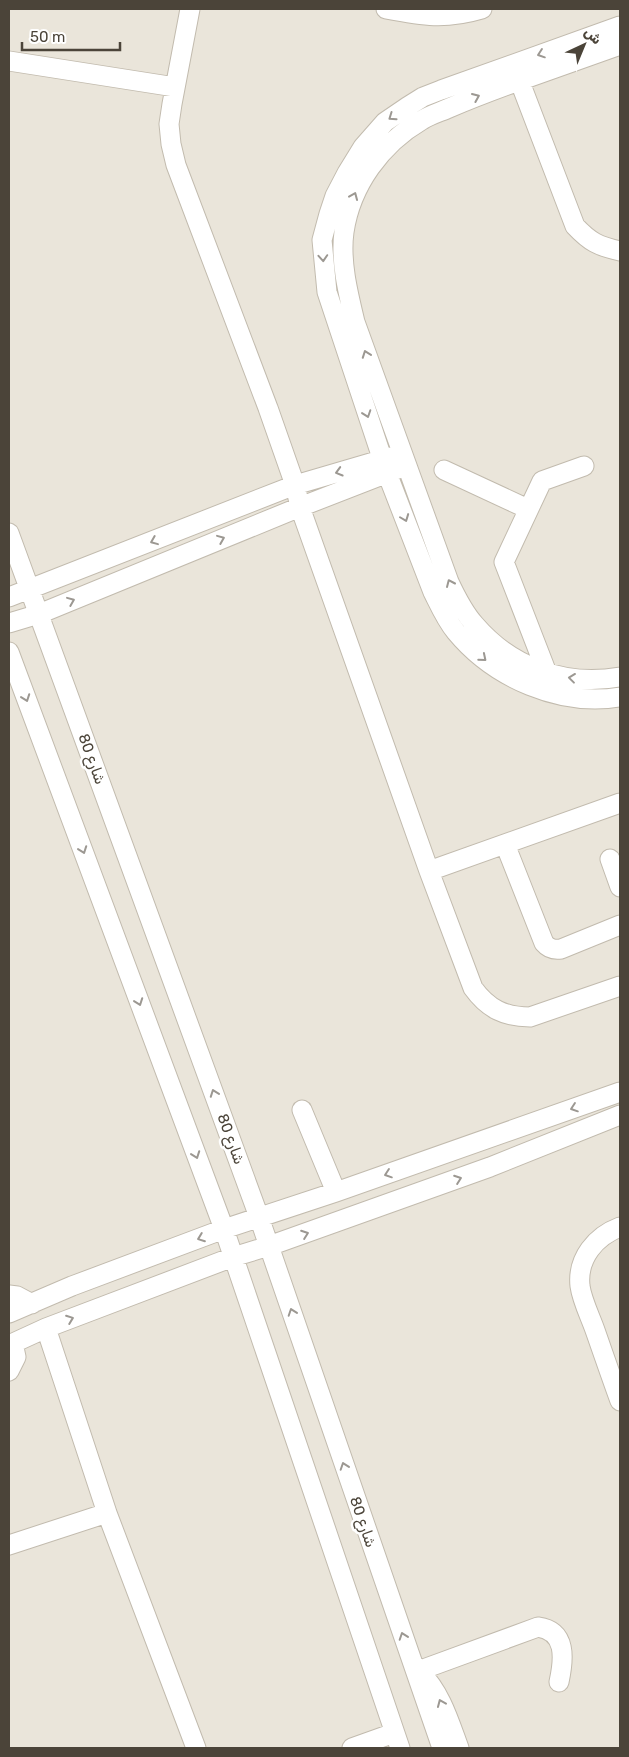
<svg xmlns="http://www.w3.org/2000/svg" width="629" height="1757" font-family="Rubik,Cairo,sans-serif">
<rect width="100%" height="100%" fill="#f6f3ec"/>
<path fill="#eae5da" d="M9 9H620V1748H9Z"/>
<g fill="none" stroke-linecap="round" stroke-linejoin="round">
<defs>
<path id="minor" d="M190 9 172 104 169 124 171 144 176 165 268 408 295 485 300 507 429 871 473 988C488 1009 505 1017 530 1017L620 986
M386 9C423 16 445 20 482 9
M620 26 441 90 423 97 407 107 385 122 363 147 347 173 335 196 329 214 322 240 327 292 387 473 433 592C440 606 446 620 456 632 494 678 560 707 620 697
M620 45C584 58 549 70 513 83 491 91 470 99 449 108 440 112 430 115 422 120 381 144 351 185 344 232 340 261 348 293 355 322L449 582C456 597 464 613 475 625 511 667 565 687 620 677
M9 61 175 87
M515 69 575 226C590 242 598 246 620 251
M444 470 528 509
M9 533 259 1217 442 1748
M9 597 295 485 394 456
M9 623 39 614 300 507 398 469
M9 652 224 1229 400 1748
M547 673 504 562 542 481 584 466
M505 844 544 943C549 949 554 950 561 949L620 925
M610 859 620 887
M429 871 620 803
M302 1110 336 1192
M620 1227C596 1236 577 1258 580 1286 582 1301 591 1318 596 1333 604 1356 612 1379 620 1401
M9 1295 17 1296 32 1304
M9 1313 72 1286 224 1229 336 1192 620 1092
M46 1328 107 1513 196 1748
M9 1345 46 1328 233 1257 269 1246 490 1167 620 1115
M9 1371 16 1357 13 1343
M9 1545 107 1513
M418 1671 538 1627C567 1631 564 1659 559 1682
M420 1672C441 1693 449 1721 459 1748
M352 1748 394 1733"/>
</defs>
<use href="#minor" stroke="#c2bbae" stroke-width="21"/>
<use href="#minor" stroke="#fff" stroke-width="19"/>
</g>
<defs><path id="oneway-chevron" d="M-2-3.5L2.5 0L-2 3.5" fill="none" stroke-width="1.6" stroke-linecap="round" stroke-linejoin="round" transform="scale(1.25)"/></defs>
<g stroke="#9c9892">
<use href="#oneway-chevron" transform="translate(541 54) rotate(161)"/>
<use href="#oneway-chevron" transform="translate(476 97) rotate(-23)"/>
<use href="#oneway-chevron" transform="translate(392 117) rotate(145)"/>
<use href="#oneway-chevron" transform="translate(354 196) rotate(-67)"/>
<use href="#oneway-chevron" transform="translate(323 258) rotate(86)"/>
<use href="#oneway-chevron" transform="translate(366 354) rotate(-110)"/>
<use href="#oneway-chevron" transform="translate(367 414) rotate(71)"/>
<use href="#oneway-chevron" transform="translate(339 472) rotate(164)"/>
<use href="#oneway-chevron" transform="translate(405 518) rotate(69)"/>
<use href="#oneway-chevron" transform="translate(221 539) rotate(-22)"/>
<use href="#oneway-chevron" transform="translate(154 541) rotate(158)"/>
<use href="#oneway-chevron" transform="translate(450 583) rotate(-114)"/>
<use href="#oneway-chevron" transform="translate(71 601) rotate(-22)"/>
<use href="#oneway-chevron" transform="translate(483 658) rotate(40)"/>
<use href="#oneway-chevron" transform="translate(572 678) rotate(-173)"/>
<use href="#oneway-chevron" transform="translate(26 698) rotate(70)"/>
<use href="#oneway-chevron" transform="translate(83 850) rotate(70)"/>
<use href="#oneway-chevron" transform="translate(139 1002) rotate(70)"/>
<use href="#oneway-chevron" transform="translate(214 1093) rotate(-110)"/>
<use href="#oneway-chevron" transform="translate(574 1108) rotate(161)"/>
<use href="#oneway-chevron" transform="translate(196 1155) rotate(70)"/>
<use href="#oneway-chevron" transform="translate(388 1174) rotate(161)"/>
<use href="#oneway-chevron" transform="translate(458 1179) rotate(-20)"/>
<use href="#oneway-chevron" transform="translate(305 1234) rotate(-20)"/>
<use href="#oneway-chevron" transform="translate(201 1238) rotate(159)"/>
<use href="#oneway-chevron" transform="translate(292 1312) rotate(-109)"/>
<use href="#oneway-chevron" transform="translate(70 1319) rotate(-21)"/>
<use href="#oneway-chevron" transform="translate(344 1466) rotate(-109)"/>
<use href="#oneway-chevron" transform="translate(403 1636) rotate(-109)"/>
<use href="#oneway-chevron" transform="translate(441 1703) rotate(-113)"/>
</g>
<g text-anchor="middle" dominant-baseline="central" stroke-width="5" stroke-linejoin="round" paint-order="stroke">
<g font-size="15" fill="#4b4439" stroke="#fff">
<text transform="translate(92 759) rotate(70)">شارع 80</text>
<text transform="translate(231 1139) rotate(70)">شارع 80</text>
<text transform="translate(363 1522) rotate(71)">شارع 80</text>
</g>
</g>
<rect width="629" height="1757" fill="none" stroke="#4b4439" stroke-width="20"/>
<g transform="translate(584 45) rotate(44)" stroke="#ffffff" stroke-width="4" paint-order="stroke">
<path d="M0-4L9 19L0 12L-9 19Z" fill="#4b4439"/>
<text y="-8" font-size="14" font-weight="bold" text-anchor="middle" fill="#4b4439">ش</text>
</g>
<path d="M22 42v8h98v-8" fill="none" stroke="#4b4439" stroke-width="2.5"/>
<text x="30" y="42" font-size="15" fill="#4b4439" stroke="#ffffff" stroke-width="4" paint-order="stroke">50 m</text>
</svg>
